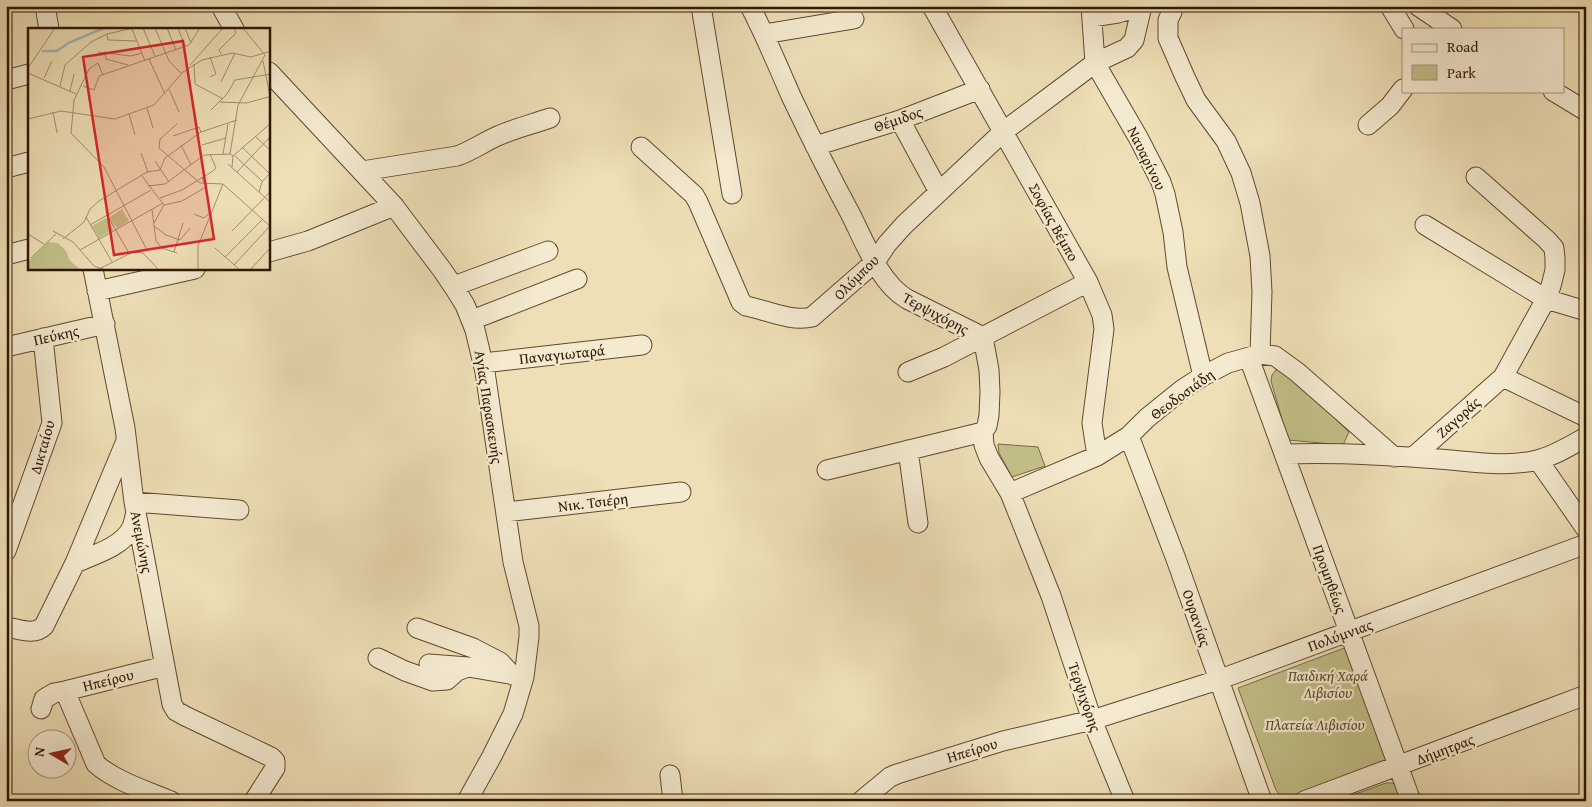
<svg xmlns="http://www.w3.org/2000/svg" width="1592" height="807" font-family="'Gentium Book Plus',serif">
<rect width="100%" height="100%" fill="#eedfb6"/>
<filter id="stains"><feTurbulence type="fractalNoise" baseFrequency=".004" numOctaves="4"/><feColorMatrix values="0 0 0 0 .2 0 0 0 0 .09 0 0 0 0 .02 0 0 0 .5 -.17"/></filter>
<radialGradient id="worn" r=".72"><stop offset=".6" stop-color="#630" stop-opacity="0"/><stop offset="1" stop-color="#630" stop-opacity=".3"/></radialGradient>
<path fill="#c1bf88" stroke="#786b44" d="M1276 370H1281L1287 372 1349 432 1343 445 1288 440 1271 381 1272 375Z
M998 444 1038 447 1045 466 1012 477 999 453Z
M1347 647 1387 760 1295 800 1282 798 1276 790 1238 688Z
M1386 783H1397L1408 801H1336Z"/>
<g fill="none" stroke-linecap="round" stroke-linejoin="round">
<defs>
<path id="minor" d="M45 6 49 29
M221 6 234 29
M701 6 732 194
M750 6C765 35 778 66 791 96 810 136 830 176 851 215 865 243 880 283 907 299L983 337 989 370 990 392 989 415 987 426 983 432 984 445 989 458 1010 493 1051 596 1092 720 1125 801
M932 6 1088 282 1102 315 1104 329 1092 423 1097 456
M1091 6 1095 63 1139 139 1161 182 1165 194 1173 232 1177 267 1203 376
M1173 6 1172 12 1168 20V38L1185 77 1196 100 1226 141 1241 173 1250 203 1260 256 1262 292 1260 354
M1390 6 1404 29
M1418 6 1452 29
M1092 17 1118 13 1143 6
M764 34 854 19
M269 72 394 206 443 271 457 292 465 305 475 330 485 372 513 562 529 626V637L524 677 513 714 492 756 467 801
M6 80 29 74
M1553 91 1586 111
M900 120 939 192
M1368 125 1390 106 1403 89
M815 146 900 120 980 89
M641 147 694 195 698 202 741 302 746 306C766 310 791 322 812 317L875 262 887 244 904 225 1004 131 1095 63 1127 48 1134 40 1142 6
M6 168 29 162
M362 171 457 156C472 151 485 141 500 135 516 128 533 124 550 118
M1425 225 1546 299 1586 311
M269 252 308 241 394 206
M6 255 29 249
M93 269 125 428 134 502 172 704 176 711 185 716 271 757 275 761V768L254 801
M454 286 548 251
M97 291 195 269
M472 320 577 279
M6 347 105 324
M1249 358 1411 801
M483 363 642 345
M908 372 944 357 1088 282
M1503 377 1586 417
M1129 436 1176 559 1262 801
M908 450 918 523
M1285 454C1336 452 1387 455 1438 459 1469 461 1507 468 1537 460 1554 456 1570 446 1586 437
M1413 457 1503 377 1546 299 1551 286 1555 270V258L1554 248 1547 240 1476 177
M1538 460 1586 529
M827 470 983 432
M1010 493 1097 456 1129 436 1147 418 1183 389 1203 376 1228 363 1260 354 1275 356 1297 372 1394 457
M134 502 239 510
M506 512 681 492
M6 551 52 423 43 338
M75 563C93 555 123 547 132 527 134 522 135 516 136 511
M6 627C19 629 34 636 44 626L75 563 126 441
M417 628 473 648 500 662 512 675
M378 658 405 671 433 681 447 680 457 671 468 667
M429 664 468 667 515 675
M165 666 65 691 96 764C115 781 147 791 171 801
M41 709 44 699 54 693 65 691
M670 775 673 801
M861 801 890 777 897 774 1003 741 1092 720 1218 680 1586 544
M1304 801 1586 695"/>
</defs>
<use href="#minor" stroke="#60492e" stroke-width="21"/>
<use href="#minor" stroke="#f4ead0" stroke-width="19"/>
</g>
<g text-anchor="middle" dominant-baseline="central" stroke-width="4.5" stroke-linejoin="round" paint-order="stroke">
<g font-size="15" fill="#301700" stroke="#f4ead0">
<text transform="translate(898 119) rotate(-19)">Θέμιδος</text>
<text transform="translate(1147 158) rotate(64)">Ναυαρίνου</text>
<text transform="translate(1054 222) rotate(61)">Σοφίας Βέμπο</text>
<text transform="translate(856 277) rotate(-45)">Ολύμπου</text>
<text transform="translate(936 313) rotate(28)">Τερψιχόρης</text>
<text transform="translate(56 335) rotate(-13)">Πεύκης</text>
<text transform="translate(562 354) rotate(-6)">Παναγιωταρά</text>
<text transform="translate(1182 394) rotate(-36)">Θεοδοσιάδη</text>
<text transform="translate(489 407) rotate(81)">Αγίας Παρασκευής</text>
<text transform="translate(1458 417) rotate(-42)">Ζαγοράς</text>
<text transform="translate(42 447) rotate(-74)">Δικταίου</text>
<text transform="translate(593 502) rotate(-7)">Νικ. Τσιέρη</text>
<text transform="translate(142 542) rotate(79)">Ανεμώνης</text>
<text transform="translate(1330 579) rotate(70)">Προμηθέως</text>
<text transform="translate(1197 618) rotate(71)">Ουρανίας</text>
<text transform="translate(1340 635) rotate(-20)">Πολύμνιας</text>
<text transform="translate(108 680) rotate(-14)">Ηπείρου</text>
<text transform="translate(1085 697) rotate(71)">Τερψιχόρης</text>
<text transform="translate(1445 749) rotate(-21)">Δήμητρας</text>
<text transform="translate(972 750) rotate(-17)">Ηπείρου</text>
</g>
<g font-size="15" font-style="italic" fill="#5c4929" stroke="#f4ead0">
<text x="1328" y="675">Παιδική Χαρά<tspan x="1328" dy="17">Λιβισίου</tspan></text>
<text x="1315" y="724">Πλατεία Λιβισίου</text>
</g>
</g>
<g transform="translate(28 28)">
<rect width="242" height="242" fill="#eedfb6"/>
<path d="M94 181 101 193 89 200 81 190ZM78 190 85 202 71 210 64 198ZM20 214 30 215 38 223 42 233 53 242H0V234Z" fill="#c1bf88"/>
<path fill="none" stroke="#a1b9ba" stroke-width="2.5" d="M14 23H29L40 15 76 0"/>
<path fill="none" stroke="#a28f6d" stroke-width="1" d="M115 0 127 28M127 0 141 33 153 45M139 0 148 22M150 0 157 18M157 0 163 15M215 0 237 27M104 1 117 33M79 6 80 12 109 13M77 23 78 31 100 37M70 24 103 28 114 25M193 26 191 22 208 5 206 0M121 31 137 66M235 33 243 73M166 36 167 56 195 71M162 37 195 0M0 40 27 0M0 45 48 66M75 47 70 35 61 41 46 72 43 105 76 139 119 222M182 49 188 46 182 29M16 50 24 33M193 54 207 25M32 58 37 37 63 14 79 6 105 0M55 58 66 62 71 48 161 17 172 0M141 61 151 84M42 63 46 46M192 74 218 75 241 69M119 80 125 100M183 82 199 66 207 52 243 46M25 84 29 105M101 86 107 107M0 91 33 83 87 91 126 77 155 44 174 32 204 25 223 29 243 23M149 96 132 111 131 120 172 155 195 156M145 108 171 99 173 104M227 108 243 123M153 117 163 137M174 117 198 110M214 119 242 146M113 125 120 144M195 126 200 96M202 126 210 77 237 27M207 128 234 153M127 133 141 154M200 136 243 175M204 139 205 128 243 95M209 144 243 108M114 148 136 177 126 195M195 156 243 199M120 158 137 156 176 127 202 126 205 128M231 164 234 154 242 145M132 170 154 162 185 143 188 140 182 126M136 177 154 173 178 159 174 149M124 182 128 213 134 220 149 225M166 186 176 190 183 184M79 187 101 225M58 189 84 234M62 197 123 162M126 198 138 207 152 212 162 200M25 203 45 214 66 238 77 242M204 203 243 163M0 206 16 216M35 211 56 194 62 181 71 173 119 144 132 142 137 130 173 104 209 92M187 220 212 242M52 222 135 175M146 224 155 195M115 225 131 242M197 229 234 192M3 230 28 206M206 237 242 198M71 241 105 224 115 225M170 242V218L195 156M222 242 243 219"/>
<path fill="#d62828" fill-opacity="0.15" stroke="#d62828" stroke-width="2.5" d="M155 13 186 211 86 227 55 29Z"/>
<rect width="242" height="242" fill="none" stroke="#301700" stroke-width="2.5"/>
</g>
<rect width="1592" height="807" fill="none" stroke="#eedfb6" stroke-width="25"/>
<rect x="8" y="8" width="1577" height="792" fill="none" stroke="#301700" stroke-width="2.5"/>
<rect x="12" y="12" width="1567" height="782" fill="none" stroke="#301700"/>
<rect x="1402" y="28" width="162" height="65" fill="#f4ead0" stroke="#a6967d"/>
<rect x="1412" y="44" width="25" height="8" fill="#f4ead0" stroke="#a6967d"/>
<text x="1447" y="52" font-size="15" fill="#301700">Road</text>
<rect x="1412" y="65" width="25" height="15" fill="#c1bf88" stroke="#a6967d"/>
<text x="1447" y="78" font-size="15" fill="#301700">Park</text>
<g transform="translate(52 754) rotate(279)"><circle r="24" fill="#f4ead0" stroke="#a6967d"/>
<path d="M0-4L9 19L0 12L-9 19Z" fill="#8f2418"/>
<text y="-8" font-size="14" font-weight="bold" text-anchor="middle" fill="#301700">N</text>
</g>
<rect width="100%" height="100%" filter="url(#stains)"/>
<rect width="100%" height="100%" fill="url(#worn)"/>
</svg>
